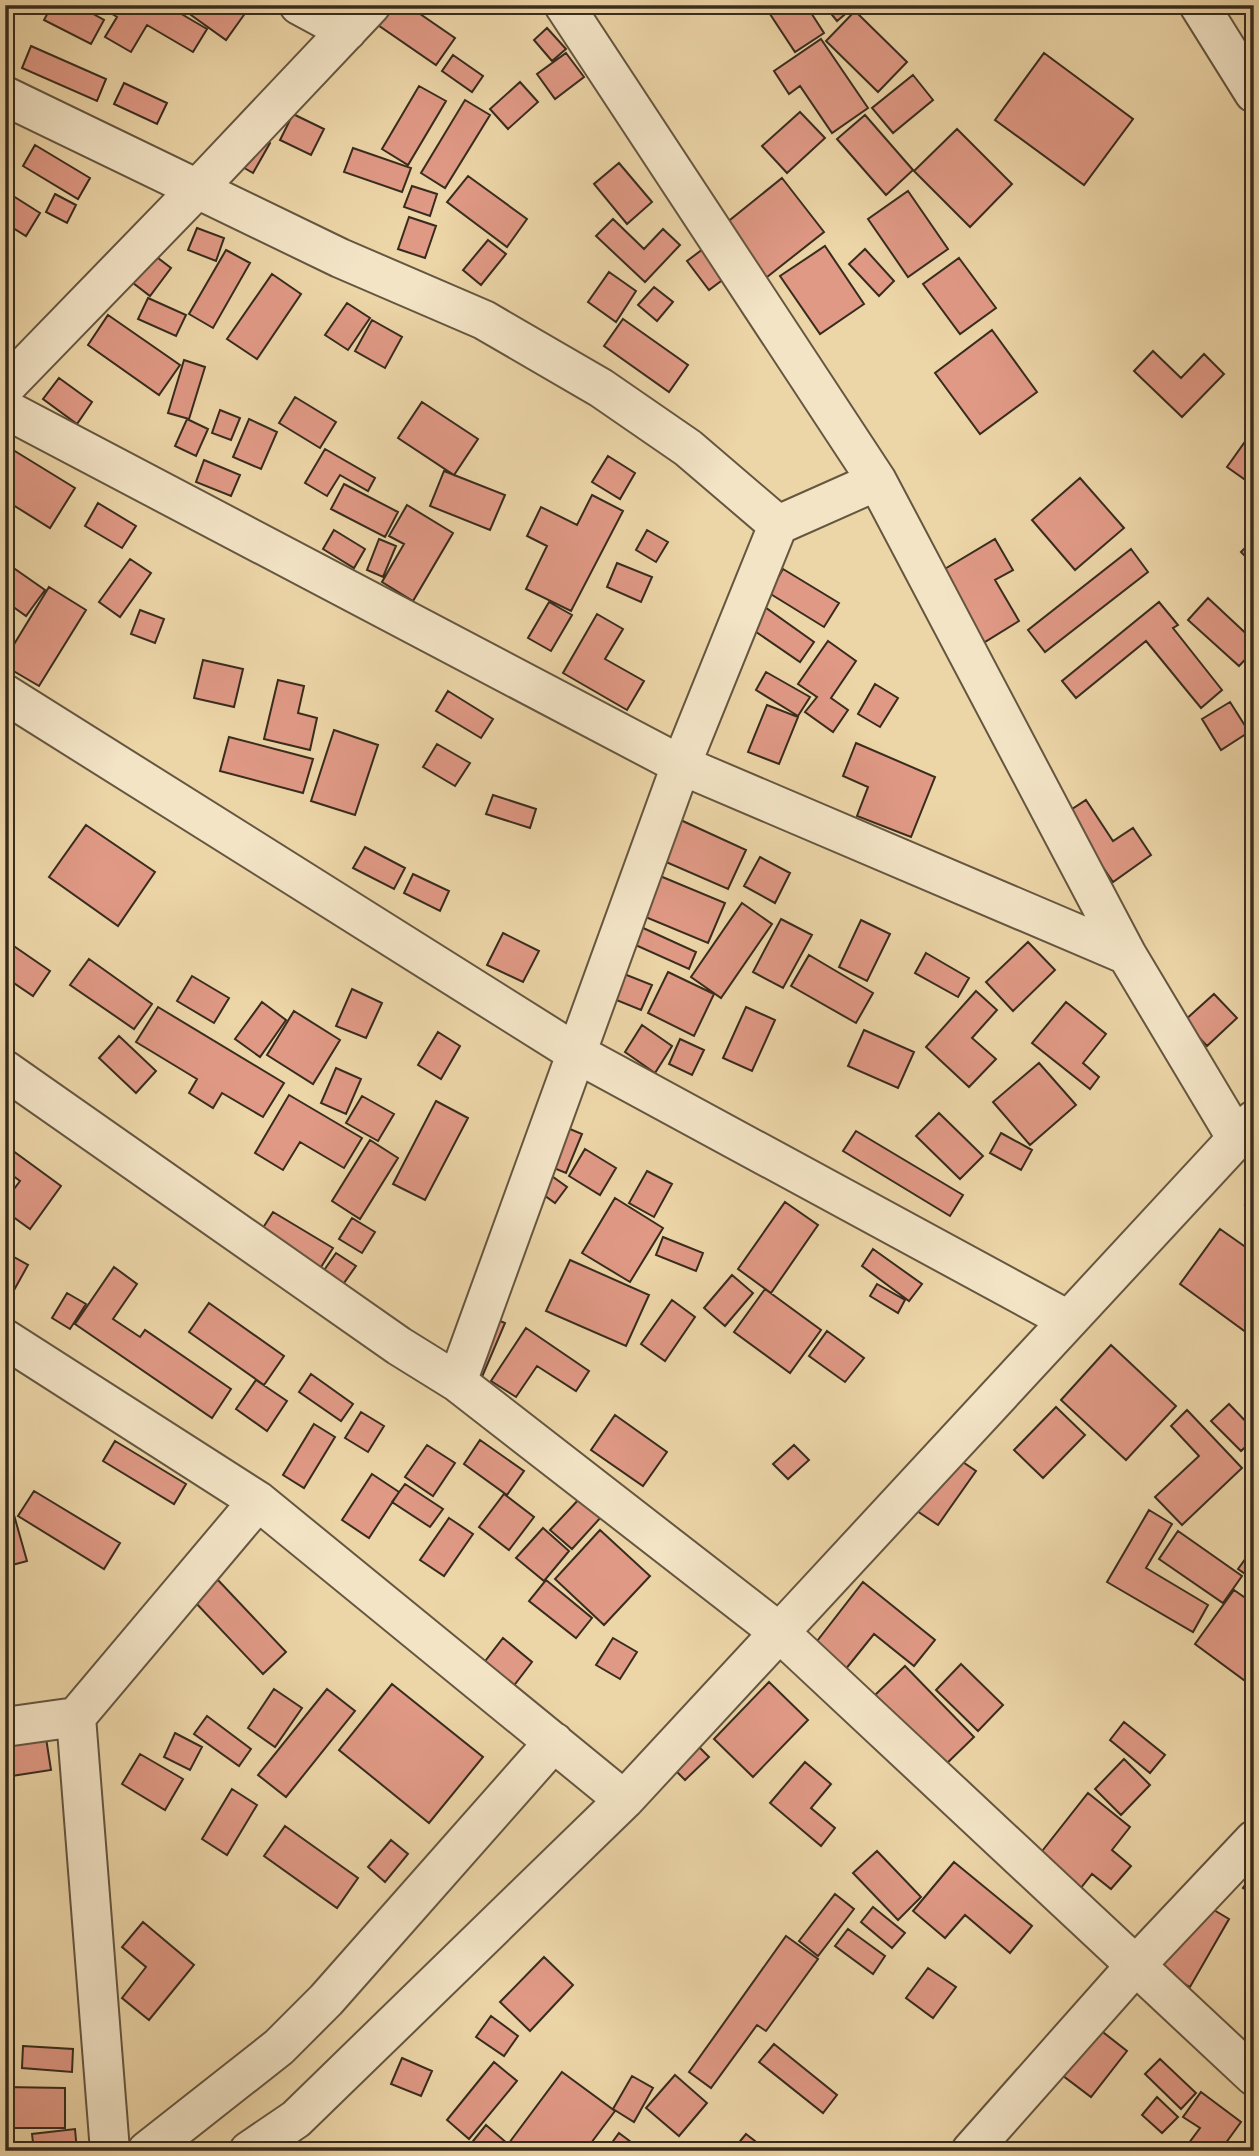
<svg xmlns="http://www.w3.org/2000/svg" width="1259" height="2156" font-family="'Gentium Book Plus',serif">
<rect width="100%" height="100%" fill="#ecd5a7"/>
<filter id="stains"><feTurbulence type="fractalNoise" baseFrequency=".00286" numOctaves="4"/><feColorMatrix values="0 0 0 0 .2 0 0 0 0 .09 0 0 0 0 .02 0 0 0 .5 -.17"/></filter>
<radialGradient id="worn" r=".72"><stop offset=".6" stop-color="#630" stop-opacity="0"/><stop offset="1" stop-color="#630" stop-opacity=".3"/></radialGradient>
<path fill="#e09985" stroke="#382c1e" stroke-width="2" d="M30 5H47L42 13Z
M52 5H77L104 20 91 44 44 20Z
M98 5H166L207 29 193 52 147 25 131 52 105 37 117 17Z
M177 5H237L246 12 226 40Z
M364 5H407L455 38 436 65 359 12Z
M764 5H806L824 33 795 52Z
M824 5H856L837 21Z
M855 11 907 62 878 92 826 41Z
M547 28 566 49 552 61 534 40Z
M821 39 868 108 832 133 800 86 789 94 774 71Z
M31 46 106 79 97 101 22 68Z
M566 53 584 77 555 99 537 74Z
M1044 53 1133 119 1084 185 995 120Z
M453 55 483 76 472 92 442 71Z
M913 75 933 100 893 133 872 108Z
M520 82 538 102 508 129 490 109Z
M124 83 167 103 157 124 114 104Z
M419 86 446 101 408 165 382 149Z
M465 100 490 115 445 188 421 173Z
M800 112 825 138 787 173 762 146Z
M293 114 324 129 311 155 280 140Z
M865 115 913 170 886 195 837 139Z
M957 129 1012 184 970 227 914 171Z
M249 131 270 143 253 173 232 161Z
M35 145 90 178 78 199 23 166Z
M353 148 411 168 402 192 344 172Z
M619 163 652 202 627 224 594 184Z
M468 176 527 219 507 247 447 202Z
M782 178 824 232 762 281 720 228Z
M412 186 437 194 430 216 404 207Z
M908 191 948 249 908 277 868 219Z
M10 194 40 213 26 236 5 223V198L7 199Z
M55 194 76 205 67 223 46 212Z
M409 217 436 226 425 258 398 249Z
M613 219 644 249 663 229 680 245 645 282 596 236Z
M197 228 224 238 216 261 188 250Z
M488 240 506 254 481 285 463 270Z
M825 246 864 304 820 334 780 276Z
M145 248 171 268 150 296 124 276Z
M703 249 725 278 709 290 687 261Z
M865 249 894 281 879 296 849 264Z
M226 250 250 263 213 328 189 314Z
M959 258 996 308 960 334 923 284Z
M609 272 636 291 616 322 588 302Z
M272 274 301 294 257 359 227 339Z
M654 287 673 302 657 321 638 305Z
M148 298 186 315 176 336 138 319Z
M347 303 370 318 348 350 325 335Z
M108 315 180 365 159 395 88 345Z
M623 319 688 365 669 392 604 346Z
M372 320 402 337 385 368 355 351Z
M992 330 1037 392 980 434 935 373Z
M1153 351 1181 378 1204 354 1224 374 1182 417 1134 371Z
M184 360 205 367 189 419 168 413Z
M59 378 92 402 77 424 43 399Z
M295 397 336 422 320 448 279 423Z
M422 402 478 439 454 475 398 438Z
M220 410 240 418 231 440 212 433Z
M187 419 208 429 196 456 175 446Z
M249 419 277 432 261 469 233 457Z
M1254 429V486L1227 467Z
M5 445 75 488 50 528 5 500Z
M325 449 375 478 368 491 340 475 327 496 305 483Z
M608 456 635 473 620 499 592 482Z
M204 460 240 475 231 496 196 482Z
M444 471 505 495 490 530 430 506Z
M1080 478 1124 528 1075 570 1032 520Z
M344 484 398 512 385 537 331 509Z
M592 495 623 511 571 611 526 589 547 546 527 536 541 507 577 525Z
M98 503 136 526 122 548 85 526Z
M407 505 453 533 413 601 382 582 404 544 389 536Z
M334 530 365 549 354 568 323 549Z
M647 530 668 542 656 562 636 550Z
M379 539 396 546 383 577 367 570Z
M995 539 1013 570 995 580 1019 621 980 645 938 573Z
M1254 539V565L1241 552Z
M1131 549 1148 572 1045 652 1028 630Z
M130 559 151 573 120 617 99 602Z
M5 562 45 590 26 616 5 601Z
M617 563 652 577 641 602 607 587Z
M783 569 839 603 824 627 769 593Z
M49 587 86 610 39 686 5 666V659Z
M1208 598 1254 641V650L1239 666 1188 620Z
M755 600 814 642 800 662 740 621Z
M549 602 572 615 551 651 528 638Z
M1159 602 1178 625 1173 628 1222 690 1201 708 1146 641 1076 698 1062 681Z
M140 610 164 619 155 643 131 634Z
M597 614 623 629 605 659 644 681 627 710 563 673Z
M828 641 856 661 831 698 848 710 833 732 805 712 817 697 798 684Z
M203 660 243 669 234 707 194 698Z
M766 672 810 697 798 716 756 690Z
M278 680 304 686 298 713 317 718 310 750 264 739Z
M875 684 898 698 880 727 858 714Z
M448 691 493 719 481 738 436 711Z
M1230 702 1249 732 1221 750 1202 719Z
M767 705 798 717 779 764 748 752Z
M334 730 378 745 355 815 311 801Z
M229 737 313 759 303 793 220 771Z
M856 743 935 777 911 837 857 816 868 787 843 776Z
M437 744 470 763 455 786 423 767Z
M493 795 536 809 530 828 486 814Z
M1086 800 1113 841 1133 828 1151 855 1113 882 1066 813Z
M661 811 746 850 728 889 643 852Z
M86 825 155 872 118 926 49 877Z
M365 847 405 868 394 889 353 868Z
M760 857 790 873 775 903 744 886Z
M636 866 725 903 708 943 619 906Z
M413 874 449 891 440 911 404 893Z
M742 903 772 924 721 998 691 977Z
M781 919 812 935 783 988 753 972Z
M861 920 890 934 867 981 839 967Z
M630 922 696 952 689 969 622 939Z
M503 933 539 951 523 982 487 965Z
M5 940 50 971 33 996 5 977Z
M1028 942 1055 970 1013 1011 986 982Z
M926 953 969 978 958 997 915 973Z
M809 955 873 993 856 1023 791 986Z
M89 959 152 1004 134 1029 70 985Z
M609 968 652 985 641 1010 599 993Z
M668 972 714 994 694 1036 648 1013Z
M192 976 229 998 214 1023 177 1001Z
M352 989 382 1003 366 1038 336 1026Z
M976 991 997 1010 972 1038 996 1059 969 1087 926 1047Z
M1214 994 1237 1018 1207 1046 1184 1021Z
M262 1002 286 1020 260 1057 235 1039Z
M1066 1002 1106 1034 1083 1063 1099 1077 1090 1089 1032 1043Z
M158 1007 284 1083 263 1117 222 1093 213 1108 189 1093 197 1079 136 1042Z
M746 1007 775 1020 752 1071 723 1058Z
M294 1011 340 1040 313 1084 267 1055Z
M5 1025 13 1030 5 1042Z
M642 1025 672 1046 655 1073 625 1052Z
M864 1030 914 1052 898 1088 848 1066Z
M438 1032 460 1046 441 1079 418 1065Z
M119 1036 156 1071 136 1093 99 1058Z
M680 1039 704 1050 692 1075 669 1064Z
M1039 1063 1076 1105 1030 1145 993 1102Z
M336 1068 361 1079 346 1114 321 1103Z
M289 1095 362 1138 344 1168 300 1142 283 1170 255 1153Z
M362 1096 394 1114 378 1141 346 1123Z
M436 1101 468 1118 425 1200 393 1184Z
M939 1113 983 1156 960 1179 916 1136Z
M546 1119 582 1134 566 1173 529 1158Z
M856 1131 963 1195 950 1216 843 1151Z
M1001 1133 1032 1150 1021 1170 990 1153Z
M370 1140 398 1158 360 1219 332 1201Z
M5 1145 61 1186 30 1229 5 1211V1201L20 1181 5 1170Z
M585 1149 616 1168 600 1195 569 1176Z
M535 1164 567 1187 555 1203 523 1180Z
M647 1171 672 1184 654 1217 629 1203Z
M1254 1196V1213L1245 1205Z
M615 1198 663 1228 630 1282 582 1253Z
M785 1202 818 1225 771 1293 738 1269Z
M273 1212 333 1248 316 1275 256 1239Z
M352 1218 375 1232 362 1253 339 1239Z
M1220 1229 1254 1253V1338L1180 1284Z
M663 1237 703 1253 696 1271 656 1255Z
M873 1249 922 1284 909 1301 862 1266Z
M5 1252 28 1265 13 1292 5 1288Z
M336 1253 356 1266 339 1290 320 1276Z
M570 1260 649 1295 626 1346 546 1311Z
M114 1267 137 1284 113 1319 140 1337 145 1330 231 1389 212 1418 75 1324Z
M732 1275 753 1293 725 1326 704 1308Z
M877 1284 905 1300 898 1313 870 1296Z
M765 1289 821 1330 790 1373 734 1332Z
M67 1293 86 1304 70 1329 52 1318Z
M672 1300 695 1317 665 1361 641 1344Z
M209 1303 284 1356 264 1385 189 1332Z
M481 1313 505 1323 482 1377 459 1368Z
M526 1328 589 1371 576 1391 537 1366 516 1397 491 1381Z
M827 1331 864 1358 845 1382 809 1356Z
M1111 1345 1176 1406 1126 1460 1061 1400Z
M311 1374 353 1404 341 1421 299 1392Z
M256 1380 287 1401 267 1431 236 1409Z
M1229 1404 1254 1430V1439L1241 1451 1211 1421Z
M1056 1407 1085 1435 1043 1478 1014 1450Z
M1187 1410 1242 1468 1182 1525 1155 1497 1199 1456 1171 1426Z
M361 1412 384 1426 368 1452 345 1438Z
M615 1415 667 1452 643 1486 591 1450Z
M314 1424 335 1437 304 1488 283 1475Z
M480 1440 524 1471 507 1495 464 1464Z
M115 1441 186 1484 174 1504 103 1461Z
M427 1445 455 1463 433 1496 405 1477Z
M794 1445 809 1460 788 1479 773 1464Z
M951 1454 976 1471 938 1525 914 1509Z
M372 1474 399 1492 369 1538 342 1520Z
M405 1484 443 1509 430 1527 392 1502Z
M34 1491 120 1543 104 1569 18 1516Z
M504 1494 534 1517 509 1550 479 1527Z
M581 1497 602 1516 572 1549 550 1530Z
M1149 1510 1172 1524 1146 1568 1208 1605 1193 1632 1107 1582Z
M14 1515 27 1561 5 1567V1518Z
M449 1518 473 1534 444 1576 420 1560Z
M543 1528 569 1551 544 1581 516 1558Z
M600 1530 650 1576 604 1625 555 1579Z
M1178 1531 1242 1576 1223 1603 1159 1559Z
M1254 1547V1580L1238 1569Z
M217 1579 286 1652 263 1674 194 1601Z
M546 1580 592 1618 576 1638 529 1601Z
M863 1582 935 1640 914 1666 874 1634 845 1670 814 1645Z
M1234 1590 1254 1604 1252 1686 1195 1644Z
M503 1638 532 1662 506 1696 476 1673Z
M613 1638 637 1652 620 1679 596 1665Z
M961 1664 1003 1705 978 1731 936 1690Z
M905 1666 974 1737 943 1767 874 1696Z
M769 1682 808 1720 753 1777 714 1739Z
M392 1684 483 1757 429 1823 339 1750Z
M274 1689 302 1708 275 1747 248 1728Z
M327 1689 355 1711 286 1797 258 1775Z
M207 1716 251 1749 239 1766 194 1734Z
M1124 1722 1165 1755 1150 1773 1110 1740Z
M175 1733 202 1747 190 1770 164 1757Z
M46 1738 51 1770 5 1777V1744Z
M694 1742 709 1757 685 1780 670 1765Z
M140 1754 183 1779 165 1810 122 1784Z
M1124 1759 1150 1785 1121 1815 1095 1789Z
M805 1762 831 1784 811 1808 835 1828 821 1846 770 1803Z
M232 1789 257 1805 227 1855 202 1839Z
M1088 1793 1130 1827 1112 1850 1131 1866 1111 1889 1092 1874 1080 1889 1039 1855Z
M5 1794H8L7 1827H5Z
M285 1826 358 1878 337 1908 264 1856Z
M391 1840 408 1854 385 1882 368 1867Z
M877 1851 921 1897 898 1920 853 1873Z
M954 1862 1032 1926 1010 1953 965 1915 945 1938 913 1911Z
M1254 1872V1895L1243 1888Z
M835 1894 854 1909 818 1956 799 1941Z
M1197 1900 1229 1919 1190 1987 1157 1968Z
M873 1907 905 1933 892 1948 861 1922Z
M143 1922 194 1965 149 2020 122 1998 146 1967 122 1947Z
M848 1929 885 1956 873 1974 835 1946Z
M786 1936 818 1959 766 2031 757 2025 711 2088 689 2072Z
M544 1957 573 1985 530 2031 500 2002Z
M928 1968 956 1987 933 2018 906 1998Z
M491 2016 518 2036 504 2056 476 2037Z
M1090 2022 1127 2051 1091 2097 1054 2069Z
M774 2044 837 2095 823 2113 759 2062Z
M23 2046 73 2049 72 2072 22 2068Z
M402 2058 432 2071 421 2096 391 2084Z
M1160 2059 1196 2093 1181 2109 1145 2074Z
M494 2062 517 2081 469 2139 447 2120Z
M562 2072 615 2111 585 2151H520L509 2143Z
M675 2075 707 2103 679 2136 646 2108Z
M632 2076 653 2088 634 2122 613 2109Z
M5 2087 65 2088V2128H5Z
M1201 2092 1241 2122 1220 2151H1183L1200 2128 1183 2117Z
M1157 2097 1178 2117 1162 2133 1142 2115Z
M486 2125 516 2151H465Z
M75 2129 77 2151H34L32 2134Z
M619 2133 643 2151H606Z
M746 2134 768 2151H732Z"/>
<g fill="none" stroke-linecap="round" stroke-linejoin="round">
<defs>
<path id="minor" d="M299 5 347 31
M564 5 877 481 1127 955 1237 1139
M1199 5 1254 93
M5 96 340 258 484 320 601 388 688 448 778 525
M5 387 198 188 371 5
M5 409 681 765 1127 955
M5 694 576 1053 1068 1320
M5 1070 399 1346 457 1382 779 1632 1254 2076
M5 1339 258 1501 624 1800
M457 1382 681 765 778 525 877 481
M76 1717 110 2151
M5 1727 76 1717 258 1501
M147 2151 279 2047 326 2000 554 1742
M249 2151 296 2119 624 1800 1254 1120
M971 2151 1136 1965 1254 1840"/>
</defs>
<use href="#minor" stroke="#655640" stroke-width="42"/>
<use href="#minor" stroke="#f3e4c6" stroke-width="38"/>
</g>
<rect width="1259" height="2156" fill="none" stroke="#ecd5a7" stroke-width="28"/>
<rect x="7" y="7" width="1245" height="2142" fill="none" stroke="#382c1e" stroke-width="3.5"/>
<rect x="14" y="14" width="1231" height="2128" fill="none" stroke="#382c1e" stroke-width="2"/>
<rect width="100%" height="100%" filter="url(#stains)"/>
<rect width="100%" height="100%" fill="url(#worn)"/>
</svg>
